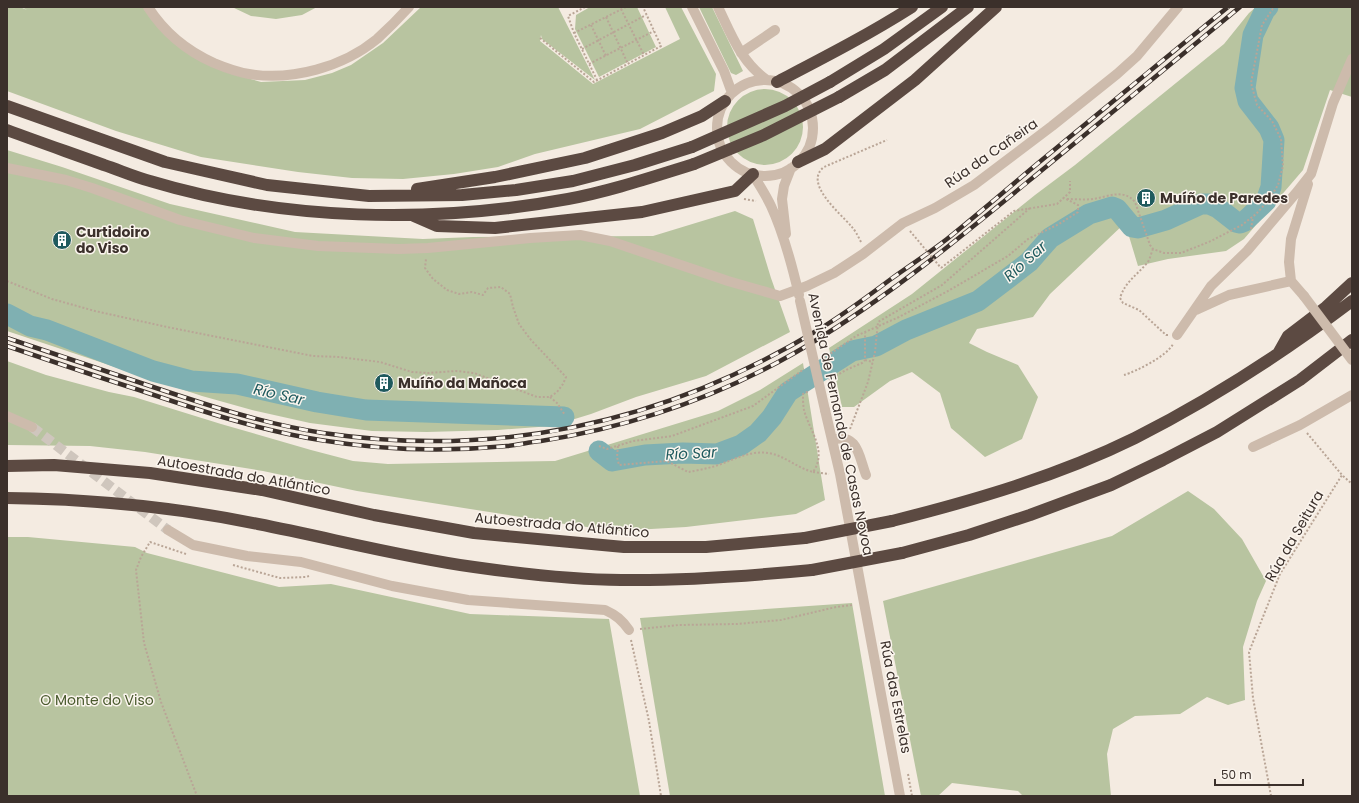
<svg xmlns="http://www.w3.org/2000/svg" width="1359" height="803" font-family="Poppins,sans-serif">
<rect width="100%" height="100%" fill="#f4ebe1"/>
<path fill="#b8c4a0" d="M7 7H20L27 10 22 7H146L169 37 233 74 261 82 305 80 332 73 351 65 383 43 421 7H558L595 80 542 39 541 35 540 41 593 84 680 39 665 7H681L716 74 714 91 640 129 535 154 498 167 454 174 403 179 352 178 298 172 201 157 116 131 7 91Z
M232 7H317L302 15 276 19 251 16Z
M590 7H637L656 47 599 77 575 29 576 15Z
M699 7H712L743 71 736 75 731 73Z
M1256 7H1352V97L1330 90 1303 170 1244 239 1226 251 1168 259 1138 266 1125 223 1050 294 1033 317 977 329 969 343 987 352 1018 365 1038 397 1022 439 985 457 951 428 940 393 912 372 890 381 854 407H842L829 348 912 294 1035 195 1075 165 1224 44 1249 13Z
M727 127a38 38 0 1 1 76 0a38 38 0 1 1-76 0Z
M7 150 62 167 170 204 295 232 423 239 473 237 653 236 735 211 753 219 771 278 790 332 706 376 636 397 591 414 552 426 498 430 427 432 372 431 310 423 252 410 202 396 7 331Z
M7 361 46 375 109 392 134 397 221 424 311 450 353 461 388 464 555 461 718 411 760 390 803 363 825 500 796 514 686 527 616 531 558 523 357 491 263 471 145 452 90 446 7 445Z
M1188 491 1214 509 1242 539 1266 581 1257 601 1243 647 1245 700 1228 705 1207 697 1180 714 1135 716 1113 729 1107 754 1111 796H1023L1018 791 952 783 938 796H921L883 601 1112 536Z
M7 537H28L135 547 147 553 279 587 331 584 470 614 609 619 640 796H7Z
M852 603 885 796H670L640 618Z"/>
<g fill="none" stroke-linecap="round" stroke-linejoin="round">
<path stroke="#7fb0b2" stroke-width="21" d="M7 314 30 326 47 330 153 371 191 381 237 384 317 402 366 410 564 417
M599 451 612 461 645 455 683 453 717 454 741 445 758 433 772 417 788 392 852 351 876 346 906 330 978 301 1029 262 1050 238 1089 214 1112 207 1117 209 1132 227 1138 228 1166 220 1201 204H1209L1218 208 1236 222 1240 223 1245 221 1266 201 1271 187 1274 140 1269 128 1248 101 1245 88 1253 35 1265 10 1268 7"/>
<path stroke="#cfc6bd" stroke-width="10" stroke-dasharray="10 5" stroke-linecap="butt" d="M32 427 168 530"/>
<path stroke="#b9a596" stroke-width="2" stroke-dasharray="2 2" stroke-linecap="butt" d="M585 7 568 16 574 33 597 80
M621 9 644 55
M606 17 628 64
M591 25 606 56
M574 33 626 7
M540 38 594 82 661 46 643 7
M582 49 646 15
M589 64 654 31
M744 199 756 201
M1067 199C1075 199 1084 200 1093 199 1108 197 1123 188 1135 202L1150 245 1153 249 1164 253H1181L1211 241 1242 225 1256 214 1268 201 1278 185 1283 166 1281 139 1272 121 1257 105 1251 83 1262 25 1274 7
M1251 229 1253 217
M861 242C858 236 855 230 851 226 840 213 803 183 824 167L887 140
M1153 249C1151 253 1150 260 1147 263 1137 275 1125 282 1120 298L1123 303 1139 310 1166 335H1168
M941 268 1014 211 1057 204 1070 192V181
M7 281 52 299 95 311 167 327 313 356 340 357 380 362 412 372 428 373 456 371 474 373 537 397H550L557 392 563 384 566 377 531 340 519 324 513 307 510 294 501 287 488 288 483 295 472 292 459 294 447 290 433 279 425 268 426 259
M824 358 856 336 899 317 948 291 1008 256 1028 239 1059 224 1078 212V205L1064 198
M865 360 873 362
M1124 375C1137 371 1167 356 1173 344
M829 380 846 370 862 363 865 360V333
M550 397 557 403 565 415
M850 429 868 382 875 352 878 322 942 285 1030 208
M1307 433 1342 475 1352 484
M599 446 607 449 633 441 672 436 753 406 804 369
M618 446 617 457 619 465 667 461 688 472C695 471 704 469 712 467 730 462 748 450 768 453 784 455 797 468 813 472 828 451 809 430 804 410 803 405 803 399 803 394L809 391
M813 472 829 474
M186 554 150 542 141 557 136 570 144 643 161 702 197 796
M233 565 280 578 306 577 309 576
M640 629 679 625 737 624 781 620 836 607 853 605
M631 640 649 721 661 796
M908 774 912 796
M1271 796 1253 698 1249 652 1280 574 1342 475"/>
<path stroke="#cdbbac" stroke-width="10" d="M148 7C164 32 187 51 214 63 226 68 237 72 249 74 292 81 343 67 377 39 388 29 399 18 409 7
M692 7 724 71 732 93
M718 7C731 34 741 62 767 80
M741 53 775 30
M717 128a48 48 0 1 1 96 0a48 48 0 1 1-96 0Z
M7 168 66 180 92 188 180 220 254 238 318 246 399 249 428 248 530 238 580 235 610 241 728 281 780 296 807 286 834 273 863 254 903 223 935 208 974 185 1052 126 1117 74 1137 56 1178 7
M753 174C759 185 766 195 771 206 784 234 792 265 799 295
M786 234 782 199 784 186 791 168
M1304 296 1291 281 1289 262 1291 239 1308 184
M1196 310 1229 295 1291 281
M1177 335 1211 286 1247 251 1296 193 1311 174 1333 103 1352 59
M825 410 840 474 900 796
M7 416 32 427
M832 440C858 432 859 457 866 475
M1253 447 1300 425 1352 395
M168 530 193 545 247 556 301 562 392 586 468 600 605 610C616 615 622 620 629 630"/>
<path stroke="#5c4a42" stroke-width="12" d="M777 82C823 58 868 35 912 7
M830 82 884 49 942 7
M839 97 885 70 968 7
M7 106 165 162 267 185 369 196 462 195 516 190 573 181 635 165 692 147
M7 130C39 142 71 153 104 165 119 170 135 177 150 181 283 221 432 224 568 199 611 191 652 177 694 164
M798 162 825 149 915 80 996 7
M417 189 495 177 585 158 662 133 702 116 725 101
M414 216 437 226 495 228 642 212 735 191 753 174
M1279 352 1288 336 1326 307 1352 283
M7 466 54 465 150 473 262 490 374 515 474 533 624 547H706L805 538
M7 498C91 499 175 507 258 524 330 538 402 557 474 567 523 574 572 580 621 580 685 581 749 576 812 570
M892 521C975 500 1058 476 1135 438 1212 399 1283 353 1352 301
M902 553 969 535 1030 515 1111 485 1163 460 1217 432 1300 380 1352 340"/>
<defs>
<path id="rail" d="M7 338C55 354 103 370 150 386 207 405 264 424 323 433 501 459 664 423 818 330 843 315 867 297 891 279 909 266 929 253 947 239 977 215 1007 189 1037 164 1100 112 1164 59 1228 7
M7 346C51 361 95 376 139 390 198 410 258 430 320 440 381 450 445 452 507 446 518 445 530 442 541 441 642 425 740 389 826 334 904 285 975 225 1047 166 1111 113 1176 60 1240 7"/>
</defs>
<use href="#rail" stroke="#3b302b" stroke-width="4.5"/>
<use href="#rail" stroke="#fbf5ee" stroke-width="3" stroke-dasharray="9" stroke-linecap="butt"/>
<path stroke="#b9a596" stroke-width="2" stroke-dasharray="2 2" stroke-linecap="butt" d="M910 231 941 268"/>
<path stroke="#cdbbac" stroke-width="10" d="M1304 296 1352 360
M800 301 825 410"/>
<path stroke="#5c4a42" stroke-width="12" d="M692 147 785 106 830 82
M694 164 764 135 839 97
M805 538 892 521
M812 570 902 553"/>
</g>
<defs>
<symbol id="building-disc" viewBox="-11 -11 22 22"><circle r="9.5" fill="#1f5a5e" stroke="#fbf5ee"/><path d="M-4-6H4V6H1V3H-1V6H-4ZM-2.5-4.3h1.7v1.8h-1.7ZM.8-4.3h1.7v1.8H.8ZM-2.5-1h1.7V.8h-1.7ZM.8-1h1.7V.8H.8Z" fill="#fff"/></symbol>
</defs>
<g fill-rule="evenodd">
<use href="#building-disc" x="1135" y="187" width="22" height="22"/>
<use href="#building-disc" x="51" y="229" width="22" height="22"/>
<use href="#building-disc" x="373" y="372" width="22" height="22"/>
</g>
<g text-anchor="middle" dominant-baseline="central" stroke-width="3" stroke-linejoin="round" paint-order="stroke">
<g font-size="14" fill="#3b302b" stroke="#fbf5ee">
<text transform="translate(991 153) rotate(-35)">Rúa da Cañeira</text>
<text transform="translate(841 424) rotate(78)">Avenida de Fernando de Casas Novoa</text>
<text transform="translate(244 475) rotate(10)">Autoestrada do Atlántico</text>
<text transform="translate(562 525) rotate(5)">Autoestrada do Atlántico</text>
<text transform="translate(1294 536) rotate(-60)">Rúa da Seitura</text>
<text transform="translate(896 697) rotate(79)">Rúa das Estrelas</text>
</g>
<g font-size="14" font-weight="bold" fill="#3b302b" stroke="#fbf5ee" text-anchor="start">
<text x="1160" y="198">Muíño de Paredes</text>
<text x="76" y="232">Curtidoiro<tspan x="76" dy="16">do Viso</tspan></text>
<text x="398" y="383">Muíño da Mañoca</text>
</g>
<g font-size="14" fill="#4a5a2e" stroke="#fbf5ee">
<text x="97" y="700">O Monte do Viso</text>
</g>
<g font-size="15" font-style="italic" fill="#1f5a5e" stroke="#fbf5ee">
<text transform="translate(1025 261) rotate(-42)">Río Sar</text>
<text transform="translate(279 394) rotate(13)">Río Sar</text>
<text transform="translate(691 453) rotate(-3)">Río Sar</text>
</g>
</g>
<rect width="1359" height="803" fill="none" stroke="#3b302b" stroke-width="16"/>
<path d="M1215 779v6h88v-6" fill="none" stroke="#3b302b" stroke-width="2"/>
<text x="1221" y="779" font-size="12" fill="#3b302b" stroke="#fbf5ee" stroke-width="3" paint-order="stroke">50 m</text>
</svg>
